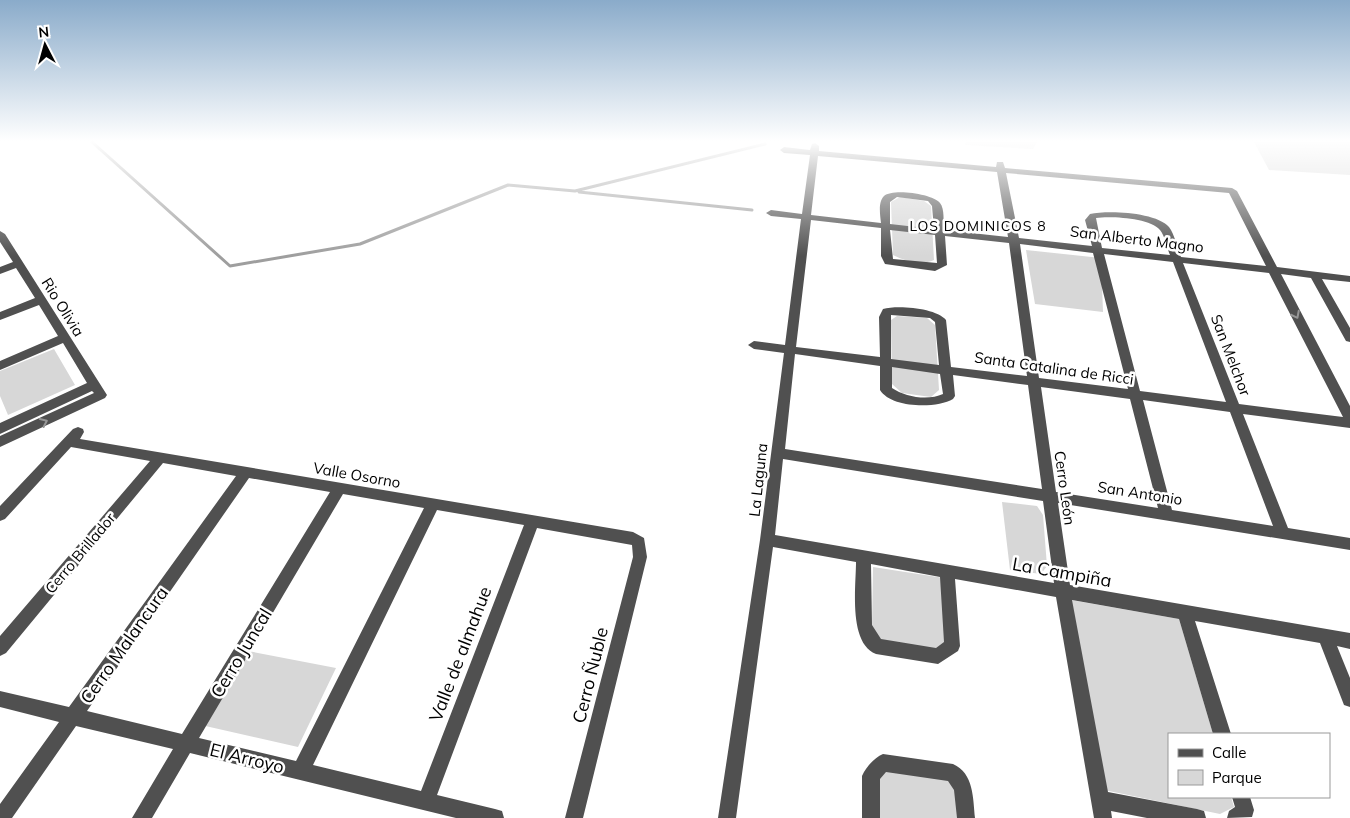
<svg xmlns="http://www.w3.org/2000/svg" width="1350" height="818" font-family="Mulish,sans-serif">
<rect width="100%" height="100%" fill="#fff"/>
<path fill="#d7d7d7" d="M966 142H1037L1033 149 965 145Z
M1254 142H1350V175L1269 170Z
M900 197 924 201 931 206 934 260C921 266 905 261 893 255L891 202Z
M1026 250 1101 258 1103 312 1035 304Z
M897 316 927 318 935 325 939 390 931 397 902 393 892 384 891 320Z
M54 349 75 385 8 415 0 396V371Z
M1002 502 1037 506 1043 515 1047 566 1041 574 1010 570Z
M873 567 944 578 947 642 935 651 880 641 872 627Z
M1071 600 1179 619 1213 734H1169V797H1231L1234 807 1220 814 1104 790Z
M243 650 336 668 298 747 201 725Z
M885 768 950 777 958 788 960 818H877V778Z"/>
<g fill="none" stroke-linecap="round" stroke-linejoin="round">
<path stroke="#9e9e9e" stroke-width="3" d="M92 142 230 266 360 244 508 185 575 191 765 144
M579 192 752 210"/>
<path fill="#505050" fill-rule="evenodd" d="M815 143 819 146V151L996 167 997 162H1003L1005 168 1232 188 1237 191 1277 267 1350 276V282L1322 279 1350 328V342L1346 341 1311 278 1281 274 1350 406V428L1243 414 1288 528 1350 538V550L1058 503 1070 585 1350 633V649L1337 646 1350 678V707L1344 705 1320 643 1195 621 1231 734H1213L1179 619 1072 600 1108 792 1197 809 1204 811 1206 818H1147L1111 811 1112 818H1094L1056 597 955 579 960 646 958 651 938 664 876 654C848 643 856 586 856 562L773 547 736 818H718L760 540 784 353 754 349 748 345 754 341 785 345 801 219 771 216 766 213 771 210 802 214 810 155 784 153 780 150 784 147 810 150 812 144ZM818 156 997 172 1008 237 944 230C943 222 945 209 940 203 933 194 893 188 884 196 878 202 880 214 881 223L811 215ZM1006 173 1229 193 1266 266 1181 257C1177 248 1175 235 1169 227 1156 212 1108 210 1090 214L1085 220 1092 246 1019 238ZM897 197 928 201 932 206 934 229 890 224V202ZM1096 218C1111 216 1150 218 1160 230 1165 236 1167 248 1170 255L1102 248ZM811 220 881 228V256L885 264 935 271 947 265 945 236 1009 243 1027 376 951 367 946 320C936 308 898 305 883 309L879 317 880 357 796 347ZM890 230 935 235 937 263 893 259ZM1020 244 1093 253 1128 389 1039 378ZM1104 254 1173 262 1226 402 1140 391ZM1183 263 1269 273 1343 417 1239 404ZM891 315 930 318 935 322 939 365 891 359ZM795 354 880 366V390C891 408 936 409 953 399L955 396 953 375 1028 385 1042 489 785 449ZM892 367 940 374 943 394C928 401 905 397 892 388ZM1041 387 1130 399 1158 508 1056 492ZM1143 400 1230 412 1273 526 1172 510ZM783 459 1043 501 1054 583 775 535ZM871 564 940 577 944 642 936 648 881 639 872 625Z
M0 231 5 234 107 395 105 398 0 447V436L94 393 92 391 0 434V423L87 383 63 343 0 370V361L58 336 39 305 0 320V312L35 298 16 268 0 274V267L13 262 0 242Z
M78 427 83 429 84 432 80 439 633 532 644 538 647 557 583 818H565L633 557 632 545 537 528 437 795 495 809 502 811 504 818H456L190 753 152 818H132L173 749 76 726 12 818H0V804L59 722 0 707V691L69 707 236 476 163 463 6 653 0 656V636L150 461 71 447 5 519 0 521V506L73 429ZM249 478 330 492 182 734 87 711ZM343 494 424 508 296 761 199 738ZM437 510 524 525 421 791 313 765Z
M883 754 953 764C974 773 973 799 975 818H957L954 790 948 781 886 772 880 779V818H862V776C866 767 874 758 883 754Z
M1232 797H1250L1254 810 1252 817 1227 818 1229 811 1235 807Z"/>
</g>
<defs><path id="oneway-chevron" d="M-2-3.5L2.5 0L-2 3.5" fill="none" stroke-width="1.6" stroke-linecap="round" stroke-linejoin="round" transform="scale(1.25)"/></defs>
<g stroke="#969696">
<use href="#oneway-chevron" transform="translate(1296 315) rotate(63)"/>
<use href="#oneway-chevron" transform="translate(44 422) rotate(-25)"/>
</g>
<linearGradient id="sky" x2="0" y2="1"><stop stop-color="#8aabca"/><stop offset="0.55" stop-color="#fff"/><stop offset="1" stop-color="#fff" stop-opacity="0"/></linearGradient>
<rect width="1350" height="256" fill="url(#sky)"/>
<g text-anchor="middle" dominant-baseline="central" stroke-width="5" stroke-linejoin="round" paint-order="stroke">
<g font-size="14" letter-spacing="1" fill="#000" stroke="#fff">
<text x="978" y="226">LOS DOMINICOS 8</text>
</g>
<g font-size="15" fill="#000" stroke="#fff">
<text transform="translate(1137 239) rotate(7)">San Alberto Magno</text>
<text transform="translate(63 307) rotate(58)">Rio Olivia</text>
<text transform="translate(1231 355) rotate(69)">San Melchor</text>
<text transform="translate(1054 368) rotate(8)">Santa Catalina de Ricci</text>
<text transform="translate(357 475) rotate(10)">Valle Osorno</text>
<text transform="translate(758 480) rotate(-84)">La Laguna</text>
<text transform="translate(1065 488) rotate(82)">Cerro León</text>
<text transform="translate(1140 493) rotate(9)">San Antonio</text>
<text transform="translate(80 553) rotate(-50)">Cerro Brillador</text>
</g>
<g font-size="18" fill="#000" stroke="#fff">
<text transform="translate(1062 572) rotate(10)">La Campiña</text>
<text transform="translate(124 645) rotate(-55)">Cerro Malancura</text>
<text transform="translate(241 653) rotate(-59)">Cerro Juncal</text>
<text transform="translate(460 654) rotate(-69)">Valle de almahue</text>
<text transform="translate(590 675) rotate(-76)">Cerro Ñuble</text>
<text transform="translate(247 758) rotate(14)">El Arroyo</text>
</g>
</g>
<rect x="1168" y="733" width="162" height="65" fill="#ffffff" stroke="#999999"/>
<rect x="1178" y="749" width="25" height="8" fill="#505050" stroke="#999999"/>
<text x="1212" y="758" font-size="15" fill="#000000">Calle</text>
<rect x="1178" y="770" width="25" height="15" fill="#d7d7d7" stroke="#999999"/>
<text x="1212" y="783" font-size="15" fill="#000000">Parque</text>
<g transform="translate(45 45) rotate(354)" stroke="#ffffff" stroke-width="4" paint-order="stroke">
<path d="M0-4L9 19L0 12L-9 19Z" fill="#000000"/>
<text y="-8" font-size="14" font-weight="bold" text-anchor="middle" fill="#000000">N</text>
</g>
</svg>
